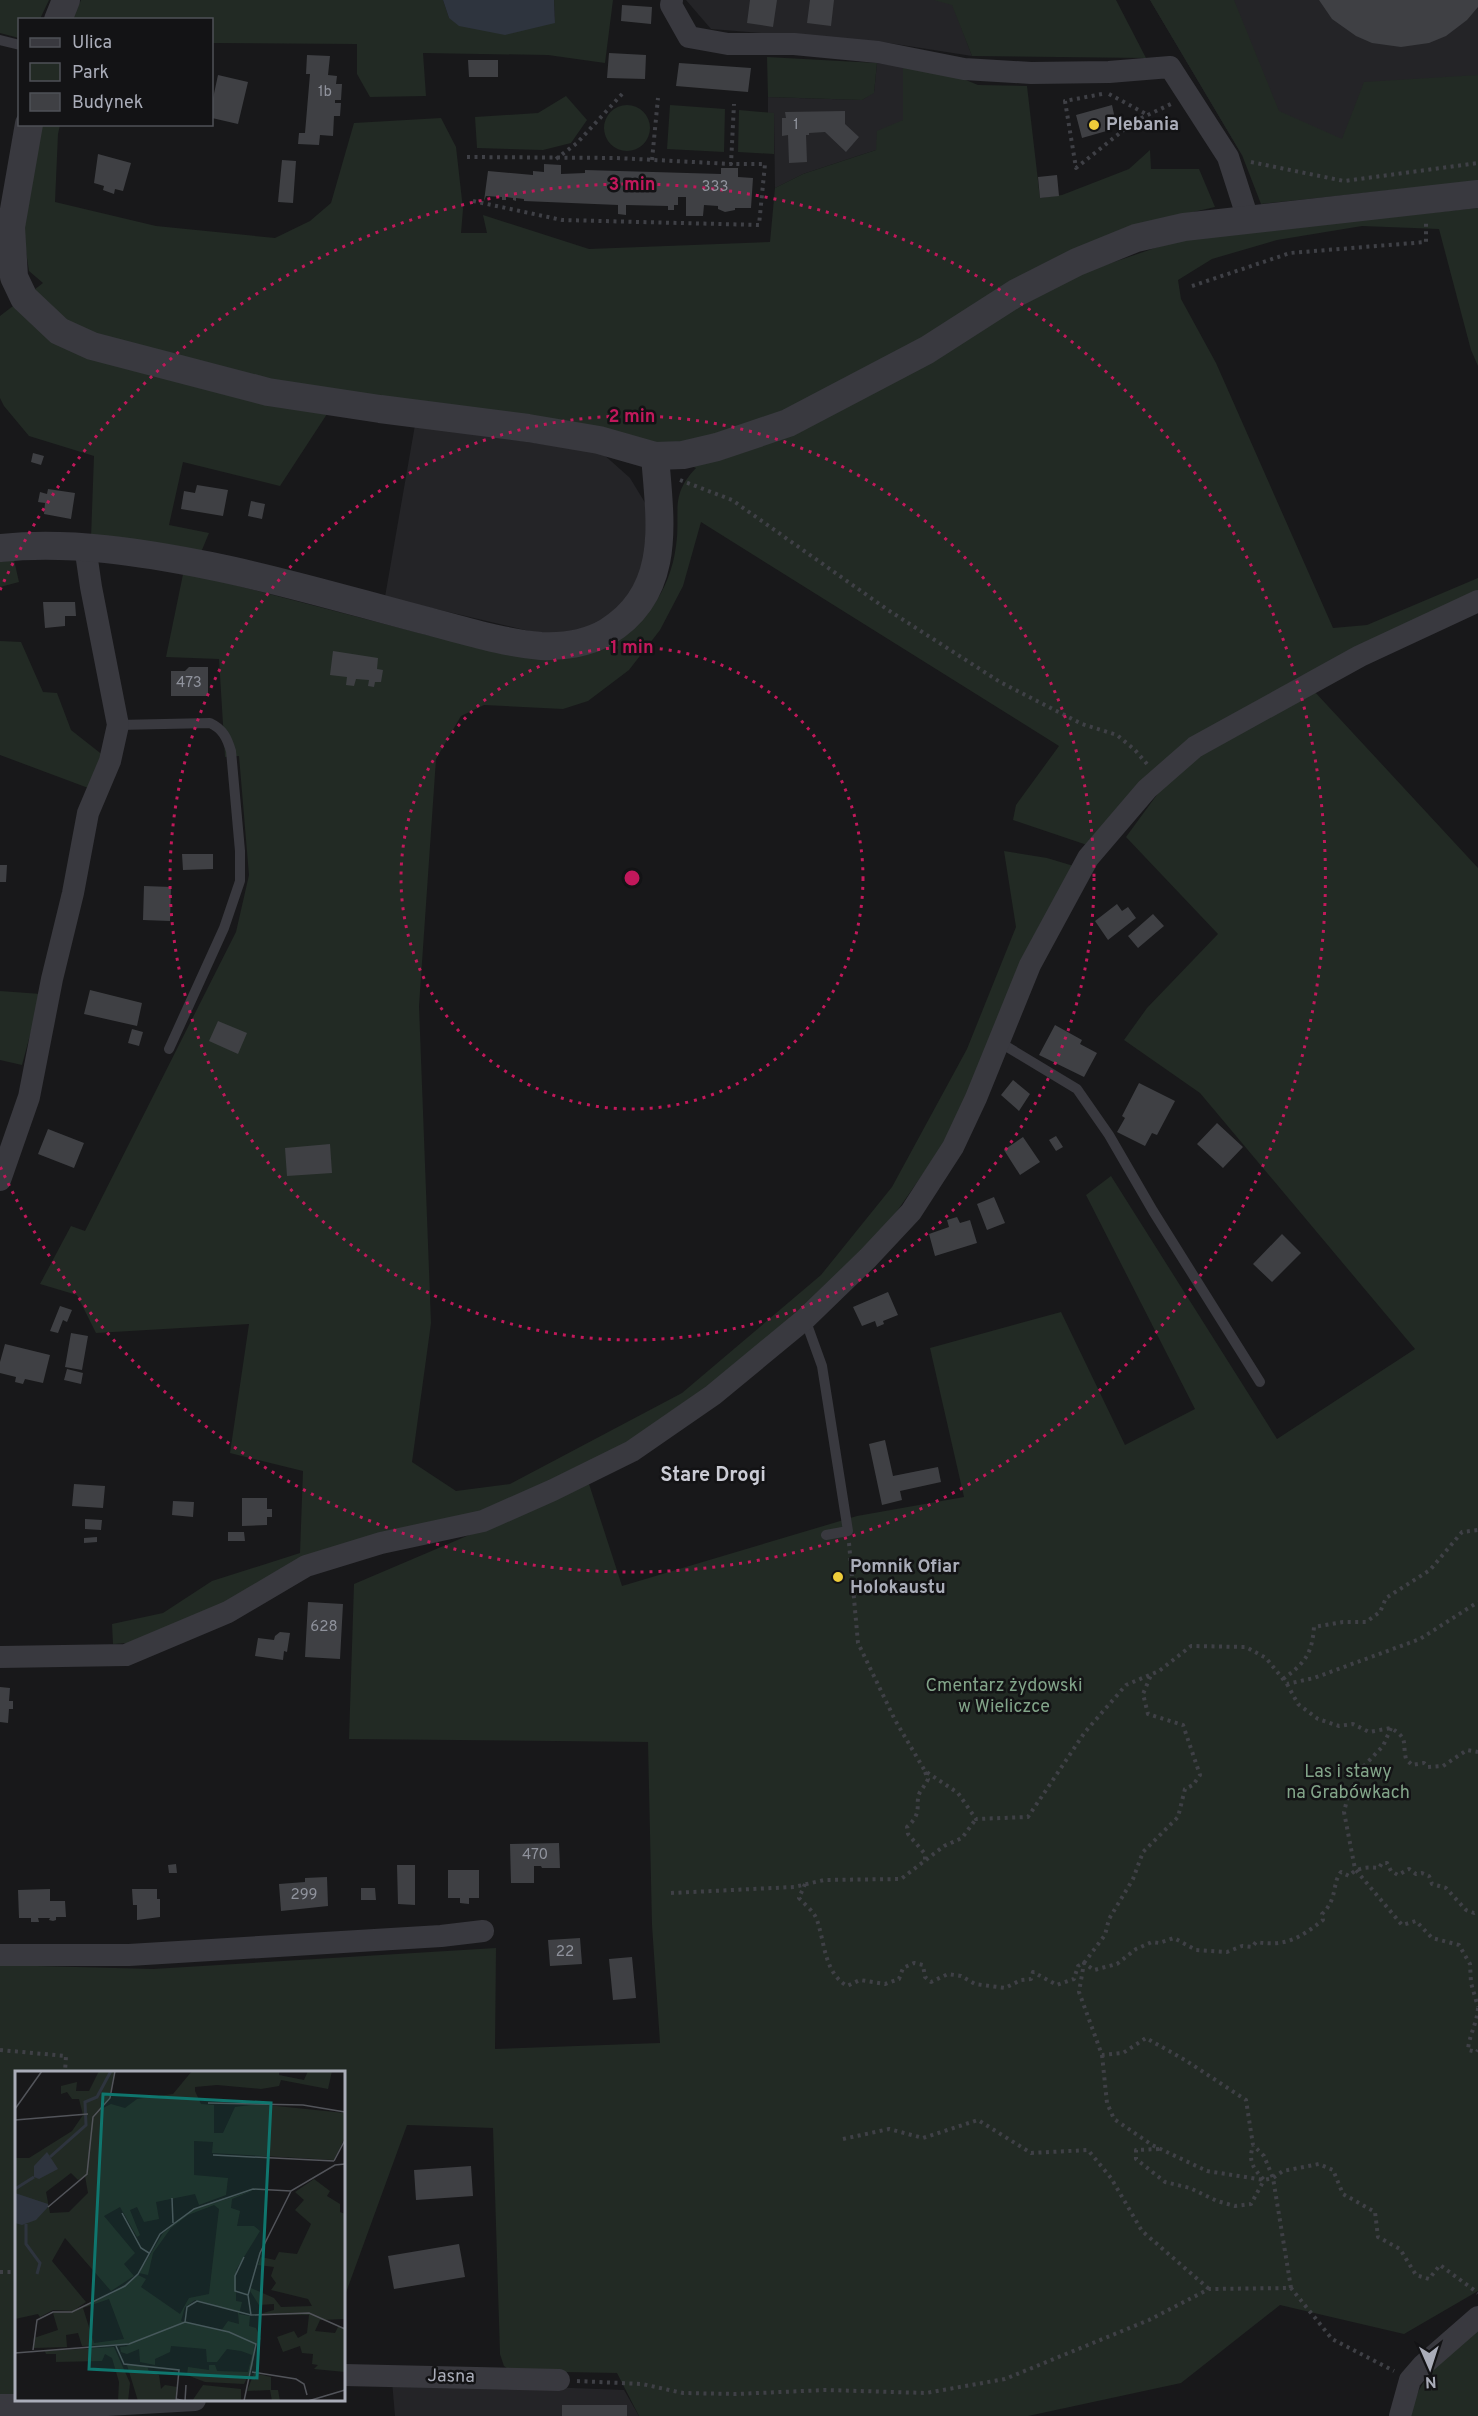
<svg xmlns="http://www.w3.org/2000/svg" width="1478" height="2416" font-family="Overpass,sans-serif">
<rect width="100%" height="100%" fill="#18181a"/>
<path fill="#242427" d="M686 0H951L972 56 889 43 711 29Z
M1150 0H1478V159L1343 177 1242 155Z
M877 63 903 67V120L876 150 803 174 775 188 774 113H768V97L862 100 874 92Z
M415 425 602 453 630 478 647 506 643 576 627 599 605 620 574 632 546 635 385 597Z
M392 2381 624 2390 639 2416H395Z"/>
<path fill="#222a24" fill-rule="evenodd" d="M0 0H49L40 19 20 20 19 38 0 33Z
M81 0H443L449 18 555 23 554 0H613L605 63 548 55 423 53 426 96 370 97 357 74V44L212 43V20H72Z
M934 0H1116L1146 58 972 56 952 5Z
M1150 0H1234L1279 111 1342 139 1364 82 1478 75V181L1261 204 1242 155Z
M767 57 877 63 874 93 862 100 768 97Z
M903 67 956 76 978 85 1027 86 1040 198 1062 195 1129 169 1150 150 1151 169H1199L1215 207 1137 225 1079 274 1187 237 1478 208V366L1471 350 1439 229 1362 226 1277 240 1212 259 1178 280 1181 299 1216 363 1333 628 1367 625 1478 578V596L1297 678 1148 774 1090 846 1013 820 1016 805 1059 746 701 522 683 586 660 630 629 670 588 701 563 709 484 705 461 716 436 759 419 1006 431 1323 412 1462 456 1491 510 1484 682 1393 821 1275 892 1187 967 1049 1016 927 1004 851 1047 858 1077 867 950 1135 886 1227 843 1272 712 1388 636 1437 550 1485 476 1513 391 1532 143 1642 113 1644 112 1624 163 1613 212 1581 300 1553 303 1471 230 1453 249 1324 96 1333 77 1295 40 1284 71 1226 85 1231 236 932 249 875 239 756 225 757 219 659 166 657 188 550 91 538 94 456 29 436 4 406 0 398V316L43 283 29 271 22 225 34 125H60L58 134 55 202 156 226 275 238 310 221 331 203 354 123 441 118 456 147 463 209 461 233H487L483 215 589 249 770 242 775 188 803 174 876 150 877 131 903 120ZM340 394 613 434 696 468C669 496 681 512 676 546 670 592 644 626 604 649L431 636 192 574 209 533 169 525 183 462 280 486Z
M566 96 587 120 571 143 543 150 477 148 475 117 538 113Z
M604 128a23 23 0 1 1 46 0a23 23 0 1 1-46 0Z
M670 105 725 109 724 152 667 149Z
M739 110 774 113V154L738 152Z
M14 560 19 582 0 587V562Z
M0 641 21 642 43 692 57 693 71 730 104 756 91 789 0 755Z
M1314 691 1478 868V2291L1404 2334 1280 2305 1181 2383 1028 2416H639L617 2373 511 2371 504 2366 500 2354 493 2128 407 2125 344 2298V2072H16V2399H0V1965L153 1969 496 1948 495 2049 660 2043 652 1925 648 1742 349 1739 354 1584 589 1484 622 1586 857 1516 964 1497 930 1348 1061 1312 1125 1445 1195 1409 1086 1195 1111 1176 1277 1439 1415 1349 1200 1093 1124 1040 1147 1008 1218 934 1126 837 1167 781 1221 740Z
M0 991 41 994 22 1065 0 1060Z
M1478 2328V2416H1411C1415 2377 1452 2353 1478 2328Z"/>
<path fill="#2e343e" d="M443 0H554L555 23 505 35 459 26 449 18Z"/>
<path fill="#3f4044" d="M750 0H777L773 27 747 23Z
M810 0H834L831 26 807 23Z
M1319 0H1478V7L1467 20 1446 36 1429 43 1401 47 1372 43 1356 36 1332 19Z
M622 5 652 7 651 24 621 21Z
M609 53 646 55 645 79 607 78Z
M307 55 330 56 328 75 337 76 336 84H342L341 100H335V103H341L340 116H334L333 136 320 135 319 145 298 144 299 133H305L310 74H306Z
M468 60H498V77H469Z
M679 63 751 68 748 92 676 86Z
M218 75 248 82 238 124 212 118V103Z
M1112 105 1115 119 1107 121 1110 130 1082 138 1076 115Z
M845 111V124L859 137 846 152 825 132 809 133V135H806L807 162 789 163 788 135 782 136V118H786L785 112Z
M98 154 131 163 123 191 115 189 114 194 103 190 104 186 94 183Z
M282 160 296 161 293 203 278 202Z
M544 164 561 165V174L585 173V170L721 174V168H738V177L753 178 751 208H735V210L725 212 718 209V206L704 205 703 216H686V197H678V205H674V210H668V206L626 205V215L618 214V205L524 201V199L516 198V201L513 200V198L506 197V200H502V197L486 196 484 201 488 171 533 175V171L544 172Z
M1057 175 1059 196 1040 198 1038 177Z
M33 453 44 456 41 465 31 462Z
M197 485 228 490 223 516 181 509 184 491 195 493Z
M48 489 75 493 71 519 44 514 45 503 38 502 40 492 47 494Z
M251 501 265 504 262 519 248 516Z
M43 602H75L76 616H65V626L45 628Z
M333 651 378 658 377 669 383 670 381 682H375L374 687 368 686 369 680 356 679 354 686 346 685 347 677 330 675Z
M189 667H208V696H171V671H185Z
M182 854H213V869L183 870Z
M0 865H7L6 882H0Z
M144 886 171 887 170 921 143 920Z
M1117 904 1122 911 1128 907 1136 918 1108 940 1095 921Z
M1153 914 1164 926 1138 948 1128 936Z
M90 990 142 1003 137 1026 84 1014Z
M218 1021 247 1033 238 1054 209 1041Z
M1055 1025 1082 1040 1080 1044 1097 1053 1084 1077 1039 1055Z
M132 1029 143 1032 139 1046 128 1043Z
M1013 1080 1030 1094 1019 1111 1001 1095Z
M1139 1083 1175 1101 1157 1135 1152 1133 1145 1146 1117 1132 1125 1118 1122 1116Z
M1217 1123 1243 1147 1223 1168 1197 1144Z
M48 1129 84 1143 74 1168 38 1154Z
M1056 1136 1063 1147 1056 1151 1049 1140Z
M1023 1137 1040 1162 1020 1175 1004 1150Z
M330 1144 332 1173 287 1176 285 1148Z
M994 1197 1005 1223 987 1230 977 1204Z
M957 1217 960 1223 970 1220 977 1243 935 1256 929 1234 949 1227 947 1220Z
M1282 1234 1301 1253 1272 1282 1253 1264Z
M888 1292 898 1315 883 1321 884 1324 877 1327 875 1321 862 1326 853 1307Z
M60 1306 72 1310 67 1322 63 1320 58 1333 50 1331Z
M71 1333 88 1336 82 1370 65 1367Z
M5 1344 50 1355 43 1383 25 1379 23 1384 15 1382 16 1377 0 1373V1362Z
M67 1369 83 1373 81 1384 64 1380Z
M885 1440 893 1476 938 1467 941 1482 900 1491 902 1500 882 1505 869 1444Z
M74 1484 105 1486 103 1508 72 1506Z
M242 1498H267V1509H272V1517H267V1525L242 1526Z
M173 1501 194 1502 193 1517 172 1515Z
M85 1519 102 1520 101 1530 85 1529Z
M228 1532H244L245 1541H228Z
M97 1537V1542L84 1543V1538Z
M308 1602 343 1604 340 1659 305 1657Z
M280 1632 290 1633 287 1652 284 1651 283 1660 255 1656 258 1638 274 1640 275 1636Z
M0 1687 10 1688 9 1701H13V1709H9L8 1723 0 1722Z
M559 1843 560 1868H542L541 1866H534V1883H511L510 1844Z
M176 1864 177 1873H169L168 1865Z
M397 1865H415V1905L398 1904Z
M448 1870H479V1898H469V1904L460 1903V1898H448Z
M327 1877 328 1906 281 1911 279 1884 305 1882V1878Z
M361 1888H375L376 1900H361Z
M50 1889V1901H65L66 1917H56V1920L53 1921 49 1920 50 1918H38L39 1922H31V1918H19L18 1890Z
M132 1889H157V1899H160V1917L137 1920V1905H133Z
M580 1938 582 1964 550 1966 548 1940Z
M632 1957 636 1998 613 2000 609 1959Z
M471 2166 473 2196 416 2200 414 2170Z
M459 2244 465 2277 394 2289 388 2256Z
M562 2405H627V2416H562Z"/>
<g fill="none" stroke-linecap="round" stroke-linejoin="round">
<path stroke="#3f4046" stroke-width="4" stroke-dasharray="3 4.5" stroke-linecap="butt" d="M1102 94 1065 101 1076 168 1135 121 1171 104
M1109 94 1148 115
M467 157 617 158 731 164 734 104
M556 159 577 143 623 93
M652 160 658 98
M1251 162 1344 181 1478 163
M473 201 562 220 759 225 765 164H731
M1192 286 1290 253 1426 242V221
M680 480 732 500 888 610 1000 682 1082 724 1117 735 1135 750 1147 764
M849 1543 858 1643 895 1720 925 1771 958 1793 976 1819 1028 1817 1085 1732 1126 1685 1159 1671 1191 1646 1246 1647 1266 1658 1287 1684 1314 1678 1420 1639 1478 1602
M1283 1679C1305 1663 1312 1654 1314 1627L1343 1622H1366L1380 1612 1386 1598 1430 1570 1462 1532 1478 1530
M1287 1684 1298 1704 1318 1719 1339 1726 1353 1724 1369 1732 1391 1728C1409 1739 1402 1742 1406 1759L1412 1765 1424 1763 1428 1767 1443 1766 1467 1750 1478 1752
M1391 1728 1383 1746 1362 1768 1348 1796 1344 1812 1355 1869 1402 1925 1416 1921 1432 1938 1459 1945 1470 1964 1471 1983 1478 2007
M925 1772 928 1779C926 1784 923 1787 920 1792 914 1804 924 1812 907 1827L908 1834 925 1854V1860
M805 1884 799 1898C805 1905 814 1911 817 1920 825 1943 824 1972 847 1986L860 1980 885 1984 899 1979 903 1968 914 1963 923 1965 925 1977 931 1982 948 1974 961 1976 975 1984 1005 1988 1021 1980 1031 1979 1033 1972 1057 1985 1074 1979 1078 1966 1084 1963 1105 1935 1109 1919 1133 1879 1143 1852 1178 1817 1185 1789 1193 1785 1200 1775 1183 1725 1148 1714 1143 1694 1151 1675
M671 1893 794 1887 824 1880 901 1879 944 1846 962 1838 976 1819
M1478 2008C1477 2024 1469 2035 1468 2050L1477 2052 1478 2050
M0 2050 66 2056 65 2072
M1102 2055 1107 2103 1114 2119 1152 2145 1207 2171 1264 2180 1273 2178 1283 2171 1319 2164 1333 2170 1343 2194 1375 2212 1378 2237 1400 2249 1416 2275 1429 2279 1440 2265 1478 2293
M843 2139 889 2129 923 2138 978 2120 1031 2153 1088 2150 1111 2178 1142 2231 1209 2289
M1159 2149 1136 2150V2159L1165 2182 1190 2188 1217 2201 1235 2206 1251 2204 1264 2180C1253 2168 1248 2161 1253 2146
M0 2272H16
M1291 2288 1273 2178 1264 2156 1253 2145 1246 2100 1185 2060 1146 2038 1123 2053 1102 2055 1079 1992 1084 1963 1094 1970 1117 1964 1136 1949 1152 1942 1159 1943 1174 1938 1196 1950 1227 1952 1242 1946 1252 1947 1256 1942C1286 1947 1300 1938 1323 1920L1322 1914C1338 1899 1332 1882 1341 1872L1349 1876C1357 1867 1368 1867 1379 1868L1382 1863H1387L1391 1871 1398 1875 1409 1869 1416 1874 1422 1873 1429 1876 1432 1884 1446 1888 1466 1910 1474 1913 1478 1911
M577 2381 642 2384 683 2393 736 2394 826 2390 926 2393 1005 2379 1149 2320 1209 2289 1291 2288 1332 2339 1394 2371"/>
<path stroke="#39393f" stroke-width="10" d="M0 40 20 45
M118 725 210 723C223 729 227 738 231 751L240 851V881L224 928 169 1049
M999 1042 1077 1089 1109 1135 1153 1211 1260 1382
M805 1319 822 1366 848 1531 826 1535"/>
<path stroke="#39393f" stroke-width="22" d="M672 0 671 5 689 37 728 44H794L878 52 964 69 1031 73 1109 72 1170 67 1228 157 1248 219
M0 1180 29 1097 52 979 73 893 88 813 110 761 118 725 91 587 85 546
M0 1657 126 1655 228 1612 306 1566 381 1543 483 1521 553 1490 632 1451 713 1395 805 1319 868 1258 911 1212 953 1147 976 1098 1030 965 1088 858 1147 789 1195 747 1360 656 1478 601
M0 1955H129L441 1936 483 1931
M344 2375 559 2380
M0 2405H107L195 2400
M1400 2416 1410 2380 1423 2365 1478 2317"/>
<path stroke="#39393f" stroke-width="28" d="M58 20 66 0
M29 124 11 227 14 277 24 298 59 331 92 346 268 392 380 409 528 428 599 440 655 456 683 455 717 447 788 423 927 350 1016 293 1077 262 1136 238 1184 227 1478 194
M0 548C71 541 141 552 211 566 286 581 361 604 435 623 470 632 505 643 541 646 563 647 588 643 607 632 673 592 660 520 655 456"/>
</g>
<g fill="none" stroke="#c2185b" stroke-width="3" stroke-dasharray="3 6">
<circle cx="632" cy="878" r="231"/>
<circle cx="632" cy="878" r="462"/>
<path d="M0 590A694 694 0 1 1 0 1166"/>
</g>
<g fill="#efcd3a" stroke="#131315" stroke-width="2">
<circle cx="1094" cy="125" r="6"/>
<circle cx="838" cy="1577" r="6"/>
</g>
<g text-anchor="middle" dominant-baseline="central" stroke-width="5" stroke-linejoin="round" paint-order="stroke">
<g font-size="15" fill="#8f929c">
<text x="325" y="92">1b</text>
<text x="796" y="125">1</text>
<text x="715" y="187">333</text>
<text x="189" y="683">473</text>
<text x="324" y="1627">628</text>
<text x="535" y="1855">470</text>
<text x="304" y="1895">299</text>
<text x="565" y="1952">22</text>
</g>
<g font-size="18" font-weight="bold" fill="#aaadb9" stroke="#131315" text-anchor="start">
<text x="1106" y="125">Plebania</text>
<text x="850" y="1567">Pomnik Ofiar<tspan x="850" dy="21">Holokaustu</tspan></text>
</g>
<g font-size="18" fill="#82a489" stroke="#131315">
<text x="1004" y="1686">Cmentarz żydowski<tspan x="1004" dy="21">w Wieliczce</tspan></text>
<text x="1348" y="1772">Las i stawy<tspan x="1348" dy="21">na Grabówkach</tspan></text>
</g>
<g font-size="18" fill="#aaadb9" stroke="#131315">
<text transform="translate(451 2377) rotate(1)">Jasna</text>
</g>
<g font-size="20" font-weight="bold" fill="#cbccd5" stroke="#131315">
<text x="713" y="1476">Stare Drogi</text>
</g>
</g>
<g transform="translate(15 2071)">
<rect width="330" height="330" fill="#18181a"/>
<path d="M84 0H99L95 25 86 38 96 33 110 37 122 28 158 23 177 0H264V4L289 9 293 0H317L313 18 266 9 264 15 246 18 202 14 180 16V20L186 33 199 34V62H208L220 36 242 33 330 42V66L319 89 197 82 198 71 179 70V104L213 107 211 124 184 134 180 123 141 131 144 148 129 151 122 136 115 139 125 164 122 166 105 136 89 145 120 182 109 193 119 205 96 220 50 167 37 190 71 231 58 240 38 239 25 246 23 243 0 248V87H14L57 60 68 44 64 28H57L52 21 46 23V15L62 11 61 20H74ZM56 102 63 109 70 105 73 122 54 141 35 142 31 121ZM299 108 315 120 312 125 325 133V141L330 143V248L305 249 300 260 320 262 323 256H330V301L299 298 303 294 297 293 298 283 287 282 285 275 268 281 262 266 279 260 283 267 292 262 294 244 244 243 259 239V233L244 234 235 220 236 217 259 227 266 236 297 235 293 228 256 219 261 212 256 205 259 196 243 194 246 186 260 189 264 181 282 183 296 153 280 139 289 129 280 121ZM239 119 217 128 216 137 225 140 222 155H239L245 160 221 199V230L227 231 224 243 235 245 234 255 241 257 246 268 239 275 238 295 229 313 190 311 172 304 173 296 194 299V294H200L202 300 233 301 237 284 226 280 212 278 202 291H192L191 278 156 275 155 281 140 288V294L125 291 124 278 112 283 106 281 105 276 114 275 108 273 67 275 63 262 51 264 52 276 19 277V267L43 259 38 242H55L98 222 123 204 131 208 126 216 165 243 174 227 194 223 204 138 199 134 173 144 156 157 138 182 133 204 124 202 148 162 178 139ZM94 228 109 268 79 272 68 237ZM180 229 223 241 224 253 213 250 206 260 166 250 170 236ZM99 276 115 312 113 330H103L104 311 97 287 90 283 87 290 41 291V283H31L30 280ZM112 294 132 295 134 301 144 304 146 318 150 314 162 316 160 330H123ZM239 302 256 306V319H263L265 330H257L255 319 232 320ZM188 314 226 318V330H177Z" fill="#222a24" fill-rule="evenodd"/>
<path d="M32 81 43 98 24 108 19 106V95ZM0 122 33 133V136L21 149 7 154 0 152Z" fill="#2e343e"/>
<path fill="none" stroke="#2e343e" stroke-width="3" d="M35 86 71 54 70 31 82 26 96 0M0 118 19 106M11 153V173L25 192 22 203"/>
<path fill="none" stroke="#52545a" stroke-width="1.5" d="M193 32 288 34 330 41M0 38 27 0M0 49 73 43M198 84 319 90M319 90 330 69M157 127 158 152M33 136 72 103 78 46 95 27 100 0M107 142 126 177 134 182M229 186 220 205V220L233 224M236 244 233 224 245 182 276 120M170 251 172 236 182 230 236 244 294 242 330 258M101 275 109 293 164 299 161 330M18 279 22 249 38 241H57L110 215 123 203 145 163 179 138 238 118 276 120 320 94 330 93M0 282 114 273 170 251 214 261 241 273 229 330M237 301 281 308 289 313 292 324M161 328 170 330 171 314M293 330 330 319"/>
<path fill="#0f766e" fill-opacity="0.15" stroke="#0f766e" stroke-width="3" d="M88 23 256 32 242 307 74 298Z"/>
<rect width="330" height="330" fill="none" stroke="#aaadb9" stroke-width="3"/>
</g>
<circle cx="632" cy="878" r="9" fill="#c2185b" stroke="#131315" stroke-width="3"/>
<g font-size="18" text-anchor="middle" font-weight="bold" fill="#c2185b" stroke="#131315" stroke-width="5" stroke-linejoin="round" paint-order="stroke">
<text x="632" y="190">3 min</text>
<text x="632" y="422">2 min</text>
<text x="632" y="653">1 min</text>
</g>
<rect x="18" y="18" width="195" height="108" fill="#131315" stroke="#4f5157" stroke-width="1.5"/>
<rect x="30" y="38" width="30" height="9" fill="#39393f" stroke="#4f5157" stroke-width="1.5"/>
<text x="72" y="48" font-size="18" fill="#aaadb9">Ulica</text>
<rect x="30" y="63" width="30" height="18" fill="#222a24" stroke="#4f5157" stroke-width="1.5"/>
<text x="72" y="78" font-size="18" fill="#aaadb9">Park</text>
<rect x="30" y="93" width="30" height="18" fill="#3f4044" stroke="#4f5157" stroke-width="1.5"/>
<text x="72" y="108" font-size="18" fill="#aaadb9">Budynek</text>
<g transform="translate(1430 2368) rotate(177)" stroke="#131315" stroke-width="4.5" paint-order="stroke">
<path d="M0-4.5L10 22L0 15L-10 22Z" fill="#aaadb9"/>
<text y="-9" font-size="16" font-weight="bold" text-anchor="middle" fill="#aaadb9">N</text>
</g>
</svg>
